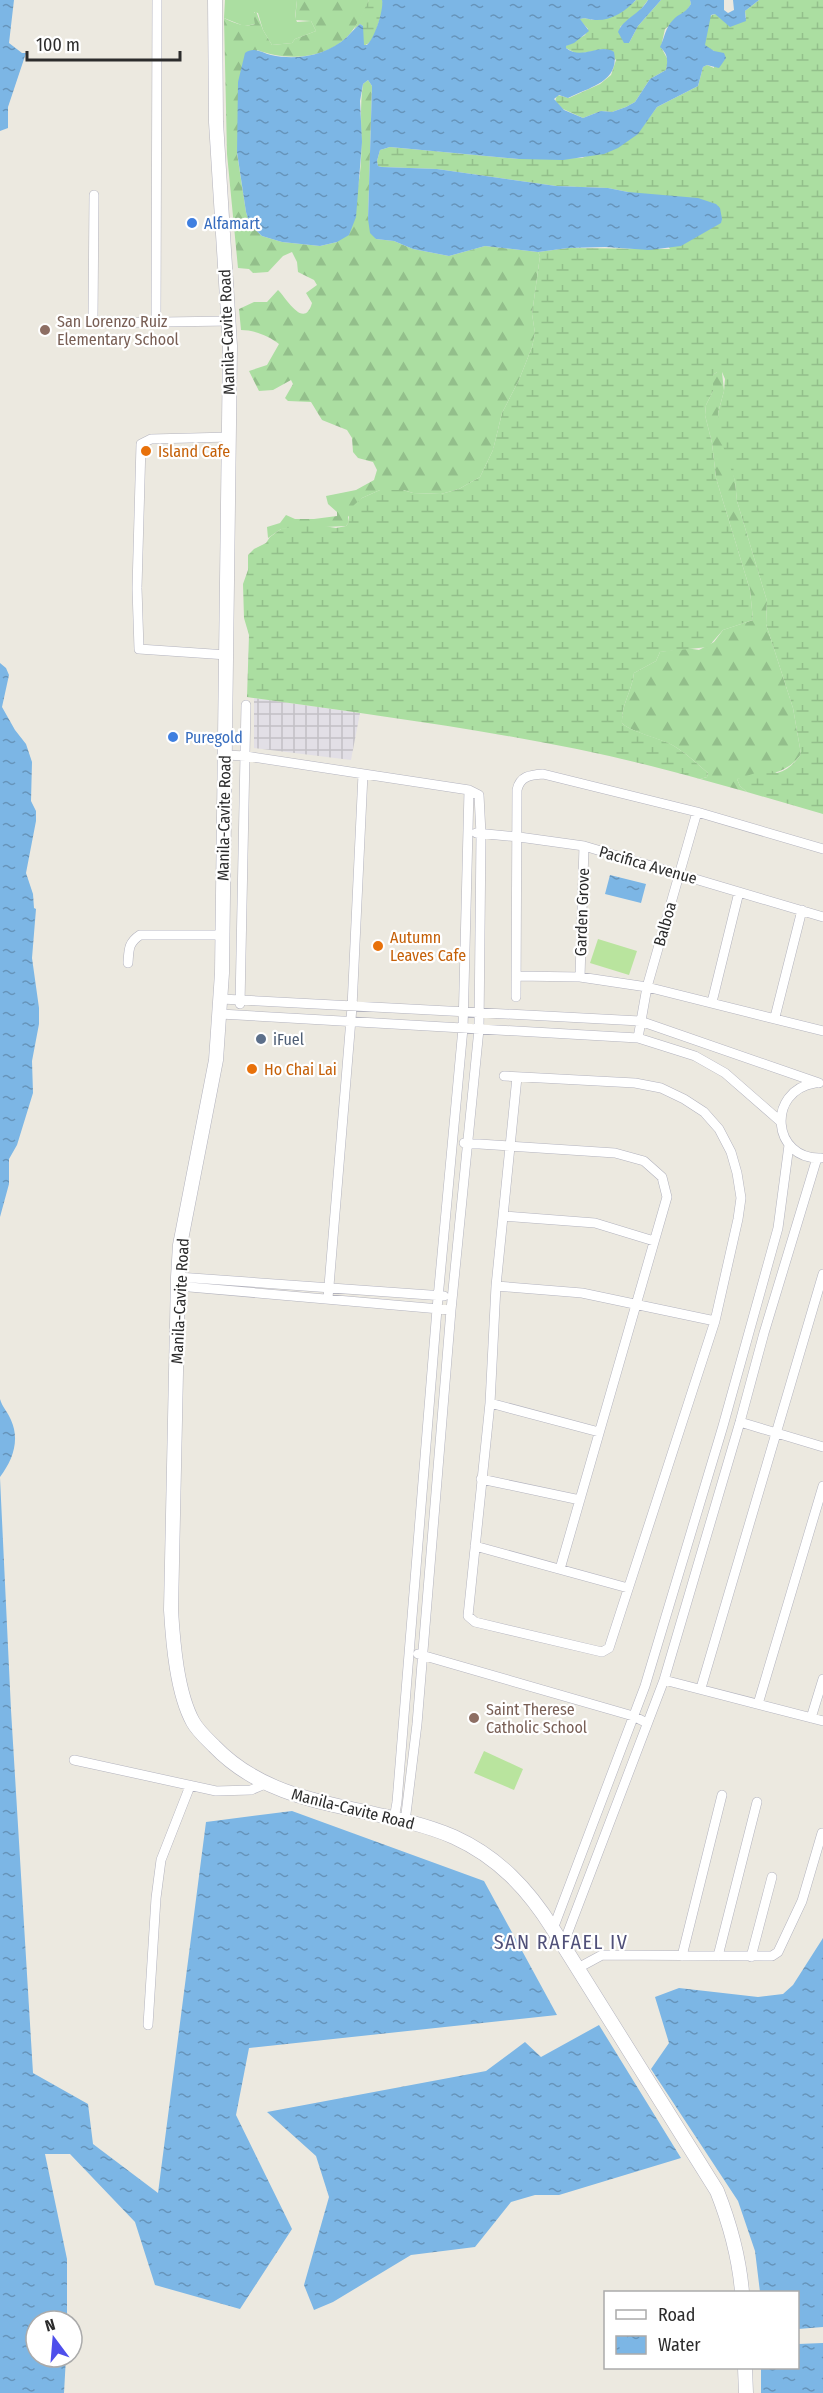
<svg xmlns="http://www.w3.org/2000/svg" width="823" height="2393" font-family="'Fira Sans Condensed',sans-serif">
<defs>
<pattern id="industrial-grid" width="8" height="8" patternUnits="userSpaceOnUse" patternTransform="scale(1.5)"><rect width="8" height="8" fill="#e2dfe6"/><path d="M0 4h8M4 0v8" fill="none" stroke="#c2c0c5"/></pattern>
<pattern id="forest-firs" width="22" height="20" patternUnits="userSpaceOnUse" patternTransform="scale(1.5)"><rect width="22" height="20" fill="#abdea1"/><path d="M5 1l3.5 6h-7zM16 11l3.5 6h-7z" fill="#93bf8b"/></pattern>
<pattern id="wetland-marsh" width="20" height="14" patternUnits="userSpaceOnUse" patternTransform="scale(1.5)"><rect width="20" height="14" fill="#abdea1"/><path d="M1 5h8M5 5V1M11 12h8M15 12V8" fill="none" stroke="#93bf8b"/></pattern>
<pattern id="water-ripples" width="26" height="14" patternUnits="userSpaceOnUse" patternTransform="scale(1.5)"><rect width="26" height="14" fill="#7cb6e5"/><path d="M2 4q2-2 4 0t4 0M15 11q2-2 4 0t4 0" fill="none" stroke="#6694ba"/></pattern>
</defs>
<rect width="100%" height="100%" fill="#ece9e0"/>
<path fill="url(#industrial-grid)" d="M254 698 360 713 351 760 254 748Z"/>
<path fill="#abdea1" d="M225 0H297L295 17 297 22 311 21 316 31 295 39 292 43 272 45 263 30 258 13 254 12 256 24 244 26 224 18Z"/>
<path fill="url(#forest-firs)" d="M297 0H369C364 12 357 26 348 36 325 60 286 61 257 50L237 153 246 212 250 225 262 236 282 242 320 246 337 242C344 224 354 205 358 186 365 152 358 117 363 84L368 80 372 86 368 219 376 239 394 241 413 249 449 256 485 246 538 252 540 256 532 314 535 333 532 347 519 380 502 413 493 450 480 477 459 489 441 494 413 493 403 490H380L362 498 348 517 349 522 346 526 281 529 268 538 267 527 280 523 286 515 295 519H314L337 516V512L328 504 326 496 356 490 374 480 377 470 373 462 358 458 353 452 352 438 347 430 322 420 311 402 288 401 285 398 293 384 291 380 273 390 259 391 249 371 267 365 279 344C269 336 254 330 241 330L239 309 254 302H267L278 290C285 296 304 331 312 303L306 293 317 285 314 280 298 272 297 262 292 252 283 256 268 272 253 273 249 269 238 268 227 154 224 18C234 23 245 28 255 24L253 14 256 11 263 30 272 45 292 43 295 39 316 31 311 21 295 20Z
M717 372H722L724 391 718 413 735 481 737 501 767 601 766 624 793 708 801 754C786 776 762 775 737 779L740 786 747 792 700 779 707 777 708 773C697 764 686 753 674 746 660 738 630 732 622 723 621 705 632 691 634 673L656 661 660 652 686 648 699 650 714 642 723 630 753 620 750 590 716 478 712 443 705 415 706 405 713 391V375Z"/>
<path fill="url(#wetland-marsh)" d="M369 0H382L384 6 373 40 364 46 362 40 363 26 360 24 354 29Z
M636 0H648L639 12 620 27 629 43 638 26 661 0H690L691 4 685 13 665 29 661 47 668 60 666 70 650 79 635 102 626 107 612 112 601 111 583 118 563 109 555 102 557 95 569 98 600 84 611 75 616 60 605 49 577 54 566 48V46L585 35 588 29 579 19C586 17 588 20 595 20 604 20 630 7 636 0Z
M759 0H823V814L747 792 740 786 737 779 768 769 777 773C788 770 795 763 801 754L793 708 766 624 767 601 737 501 735 481 722 443 718 413 724 391 725 379 722 372H717L713 375V391L706 405 705 415 712 443 716 478 750 590 753 620 723 630 708 647 660 652 656 661 634 673C632 691 621 705 622 723 630 732 661 738 674 746 686 753 697 764 708 773L707 777 700 779C552 737 399 719 247 697L249 635 244 618 243 584 248 570V555L254 549 266 543 270 537 281 529 312 524 336 528 346 526 349 522V512L354 505 362 498 380 490H403L413 493 441 494 459 489 480 477 493 450 502 413 519 380 532 347 535 333 532 314 540 256 538 252 568 248 670 249 628 192 608 188 556 186 437 169 382 167 378 166 377 161 380 150 390 147 519 159 582 158 637 134 657 107 698 86 703 67 707 65 714 68V51L706 47 704 43 710 16 715 14 746 18 745 11Z"/>
<path fill="#b9e49e" d="M598 939 637 951 629 975 590 963Z
M484 1751 523 1769 514 1790 474 1773Z"/>
<path fill="url(#water-ripples)" d="M0 0H14L9 43 22 53H26L8 107V128L0 131Z
M382 0H636C626 11 611 21 595 20 588 20 586 17 580 19L589 31 574 43 566 46V48C582 61 600 42 614 52 620 82 589 87 568 98L559 95 554 99 564 110 583 118 601 111 612 112 626 107 635 102 650 79 666 70C668 60 668 54 660 47 665 37 665 28 673 20 679 13 684 15 691 4L690 0H724V10L728 13 734 10 733 0H759L745 11 746 21 730 27 715 14 711 15 705 45 714 51 724 53 726 58 719 68 707 65 703 67 698 86 657 107 638 134 618 148 604 154 563 160 519 159 390 147 380 150 377 161 378 166 382 167 437 169 556 186 608 188 628 192 698 198 716 204 720 208 722 219 721 223 681 246 649 250 605 247 568 248 538 252 485 246 449 256 413 249 394 241 376 239 370 233 368 219 372 86 368 80 363 84 360 101 362 142 356 217 349 235 337 242 320 246 282 242 262 236 250 225 246 212 237 152 238 82 245 53C254 46 262 53 271 55 297 61 328 55 347 37 351 33 355 28 360 24L363 26 364 45H367C375 38 384 9 382 0Z
M648 0H661L638 26 629 43H624L618 32C623 19 641 13 648 0Z
M0 663 6 668 9 675 2 707 15 730 26 744 32 762 31 801 36 811V821L26 873 33 894 34 908 36 909 32 958 39 1008V1024L32 1061 33 1093 17 1145 9 1159V1184L0 1217Z
M610 875 646 884 641 903 605 894Z
M0 1399C2 1407 8 1412 11 1420 20 1440 13 1460 0 1477Z
M0 1478 11 1710 33 2073 88 2104 93 2144 158 2193 206 1822 292 1811 484 1881 557 2015 249 2048 236 2115 292 2229 240 2309 155 2285 135 2222 70 2154H45L67 2259V2321H36V2357H66L64 2393H0Z
M823 1938V2327L798 2329V2292H760L755 2251 738 2201 651 2069 669 2043 655 1997 679 1988 758 1997 783 1994 793 1985Z
M599 2025 681 2158 559 2195H535L511 2202 475 2247 411 2255 333 2302 314 2310 304 2285 329 2197 316 2156 267 2112 486 2071 525 2042 541 2057Z
M823 2343V2393H761V2368H798V2344Z"/>
<g fill="none" stroke-linecap="round" stroke-linejoin="round">
<defs>
<path id="minor" d="M94 195 93 320 95 323 230 321
M156 322 157 0
M227 655 139 649 137 588 141 444 151 439 230 437
M225 755 246 756 469 790 479 795 481 834 479 1029 451 1310 417 1724 405 1822
M476 833 519 837 584 846 823 917
M128 963C129 950 128 943 140 935H223
M517 976 580 977 647 987 823 1031
M580 977 584 846
M516 997 517 790C520 776 530 775 543 774L697 812 823 849
M221 999 640 1021 819 1083
M712 1002 739 892
M240 1004 246 705
M220 1014 638 1038 695 1056 725 1073 780 1121
M775 1017 802 910
M638 1038 647 987 697 812
M504 1076 635 1083 661 1088 684 1099 704 1112 719 1129 731 1152 737 1173 741 1198 738 1219 715 1321 609 1648 602 1652 475 1622 468 1616 490 1403 496 1286 517 1077
M815 1083C766 1091 772 1160 821 1158
M464 1143 615 1153 644 1161 662 1177 667 1197 560 1569
M503 1216 595 1223 654 1241
M178 1277 444 1296
M178 1286 451 1310
M496 1286 582 1293 715 1321
M328 1298 352 1007 363 774
M490 1403 599 1432
M740 1422 823 1447
M481 1479 580 1500
M475 1546 628 1588
M418 1654 633 1716 647 1723
M664 1680 823 1721
M701 1688 823 1274
M758 1704 823 1486
M811 1718 823 1679
M74 1760 216 1791 251 1790 265 1784
M394 1819 397 1802 437 1309 463 1028 469 790
M553 1929 645 1686 723 1426 778 1228 789 1145
M563 1945 664 1680 740 1422 764 1333 817 1158
M682 1956 722 1795
M718 1956 757 1802
M751 1957 772 1877
M578 1968 602 1955 772 1956 778 1952 802 1901 822 1833
M148 2025 156 1898 161 1860 190 1786"/>
<path id="secondary" d="M215 0 216 122 230 346 222 973 216 1060 180 1245 178 1277 171 1610C173 1643 177 1693 193 1722 198 1731 207 1739 214 1746 278 1813 375 1803 454 1837 498 1857 528 1889 553 1929L717 2191C730 2224 739 2256 742 2292
M745 2368 746 2393"/>
</defs>
<use href="#minor" stroke="#b3b3be" stroke-width="10"/>
<use href="#secondary" stroke="#b3b3be" stroke-width="15"/>
<use href="#minor" stroke="#fff" stroke-width="9"/>
<use href="#secondary" stroke="#fff" stroke-width="14"/>
</g>
<g fill="#3f7fe0" stroke="#fff" stroke-width="2">
<circle cx="192" cy="223" r="6"/>
<circle cx="173" cy="737" r="6"/>
</g>
<g fill="#8d6e63" stroke="#fff" stroke-width="2">
<circle cx="45" cy="330" r="6"/>
<circle cx="474" cy="1718" r="6"/>
</g>
<g fill="#e8710a" stroke="#fff" stroke-width="2">
<circle cx="146" cy="451" r="6"/>
<circle cx="378" cy="946" r="6"/>
<circle cx="252" cy="1069" r="6"/>
</g>
<circle fill="#5c6f8a" stroke="#fff" stroke-width="2" cx="261" cy="1039" r="6"/>
<g text-anchor="middle" dominant-baseline="central" stroke-width="4.5" stroke-linejoin="round" paint-order="stroke">
<g font-size="16" fill="#366cbe" stroke="#fff" text-anchor="start">
<text x="204" y="223">Alfamart</text>
<text x="185" y="737">Puregold</text>
</g>
<g font-size="16" fill="#785e54" stroke="#fff" text-anchor="start">
<text x="57" y="321">San Lorenzo Ruiz<tspan x="57" dy="18">Elementary School</tspan></text>
<text x="486" y="1709">Saint Therese<tspan x="486" dy="18">Catholic School</tspan></text>
</g>
<g font-size="16" fill="#2c2c2c" stroke="#fff">
<text transform="translate(227 332) rotate(-92)">Manila-Cavite Road</text>
<text transform="translate(224 818) rotate(-89)">Manila-Cavite Road</text>
<text transform="translate(648 865) rotate(16)">Pacifica Avenue</text>
<text transform="translate(582 912) rotate(-88)">Garden Grove</text>
<text transform="translate(665 924) rotate(-74)">Balboa</text>
<text transform="translate(180 1301) rotate(-87)">Manila-Cavite Road</text>
<text transform="translate(353 1809) rotate(14)">Manila-Cavite Road</text>
</g>
<g font-size="16" fill="#c56008" stroke="#fff" text-anchor="start">
<text x="158" y="451">Island Cafe</text>
<text x="390" y="937">Autumn<tspan x="390" dy="18">Leaves Cafe</tspan></text>
<text x="264" y="1069">Ho Chai Lai</text>
</g>
<g font-size="16" fill="#4e5e75" stroke="#fff" text-anchor="start">
<text x="273" y="1039">iFuel</text>
</g>
<g font-size="20" letter-spacing="1.5" fill="#505079" stroke="#fff">
<text x="561" y="1942">SAN RAFAEL IV</text>
</g>
</g>
<rect x="604" y="2291" width="195" height="78" fill="#ffffff" stroke="#ababab" stroke-width="1.5"/>
<rect x="616" y="2310" width="30" height="9" fill="#ffffff" stroke="#ababab" stroke-width="1.5"/>
<text x="658" y="2321" font-size="18" fill="#2c2c2c">Road</text>
<rect x="616" y="2336" width="30" height="18" fill="url(#water-ripples)" stroke="#ababab" stroke-width="1.5"/>
<text x="658" y="2351" font-size="18" fill="#2c2c2c">Water</text>
<g transform="translate(54 2339) rotate(344)"><circle r="28" fill="#ffffff" stroke="#ababab" stroke-width="1.5"/>
<path d="M0-4.5L10 22L0 15L-10 22Z" fill="#4e4feb"/>
<text y="-9" font-size="16" font-weight="bold" text-anchor="middle" fill="#2c2c2c">N</text>
</g>
<path d="M27 51v9h153v-9" fill="none" stroke="#2c2c2c" stroke-width="3"/>
<text x="36" y="51" font-size="18" fill="#2c2c2c" stroke="#ffffff" stroke-width="4.5" paint-order="stroke">100 m</text>
</svg>
